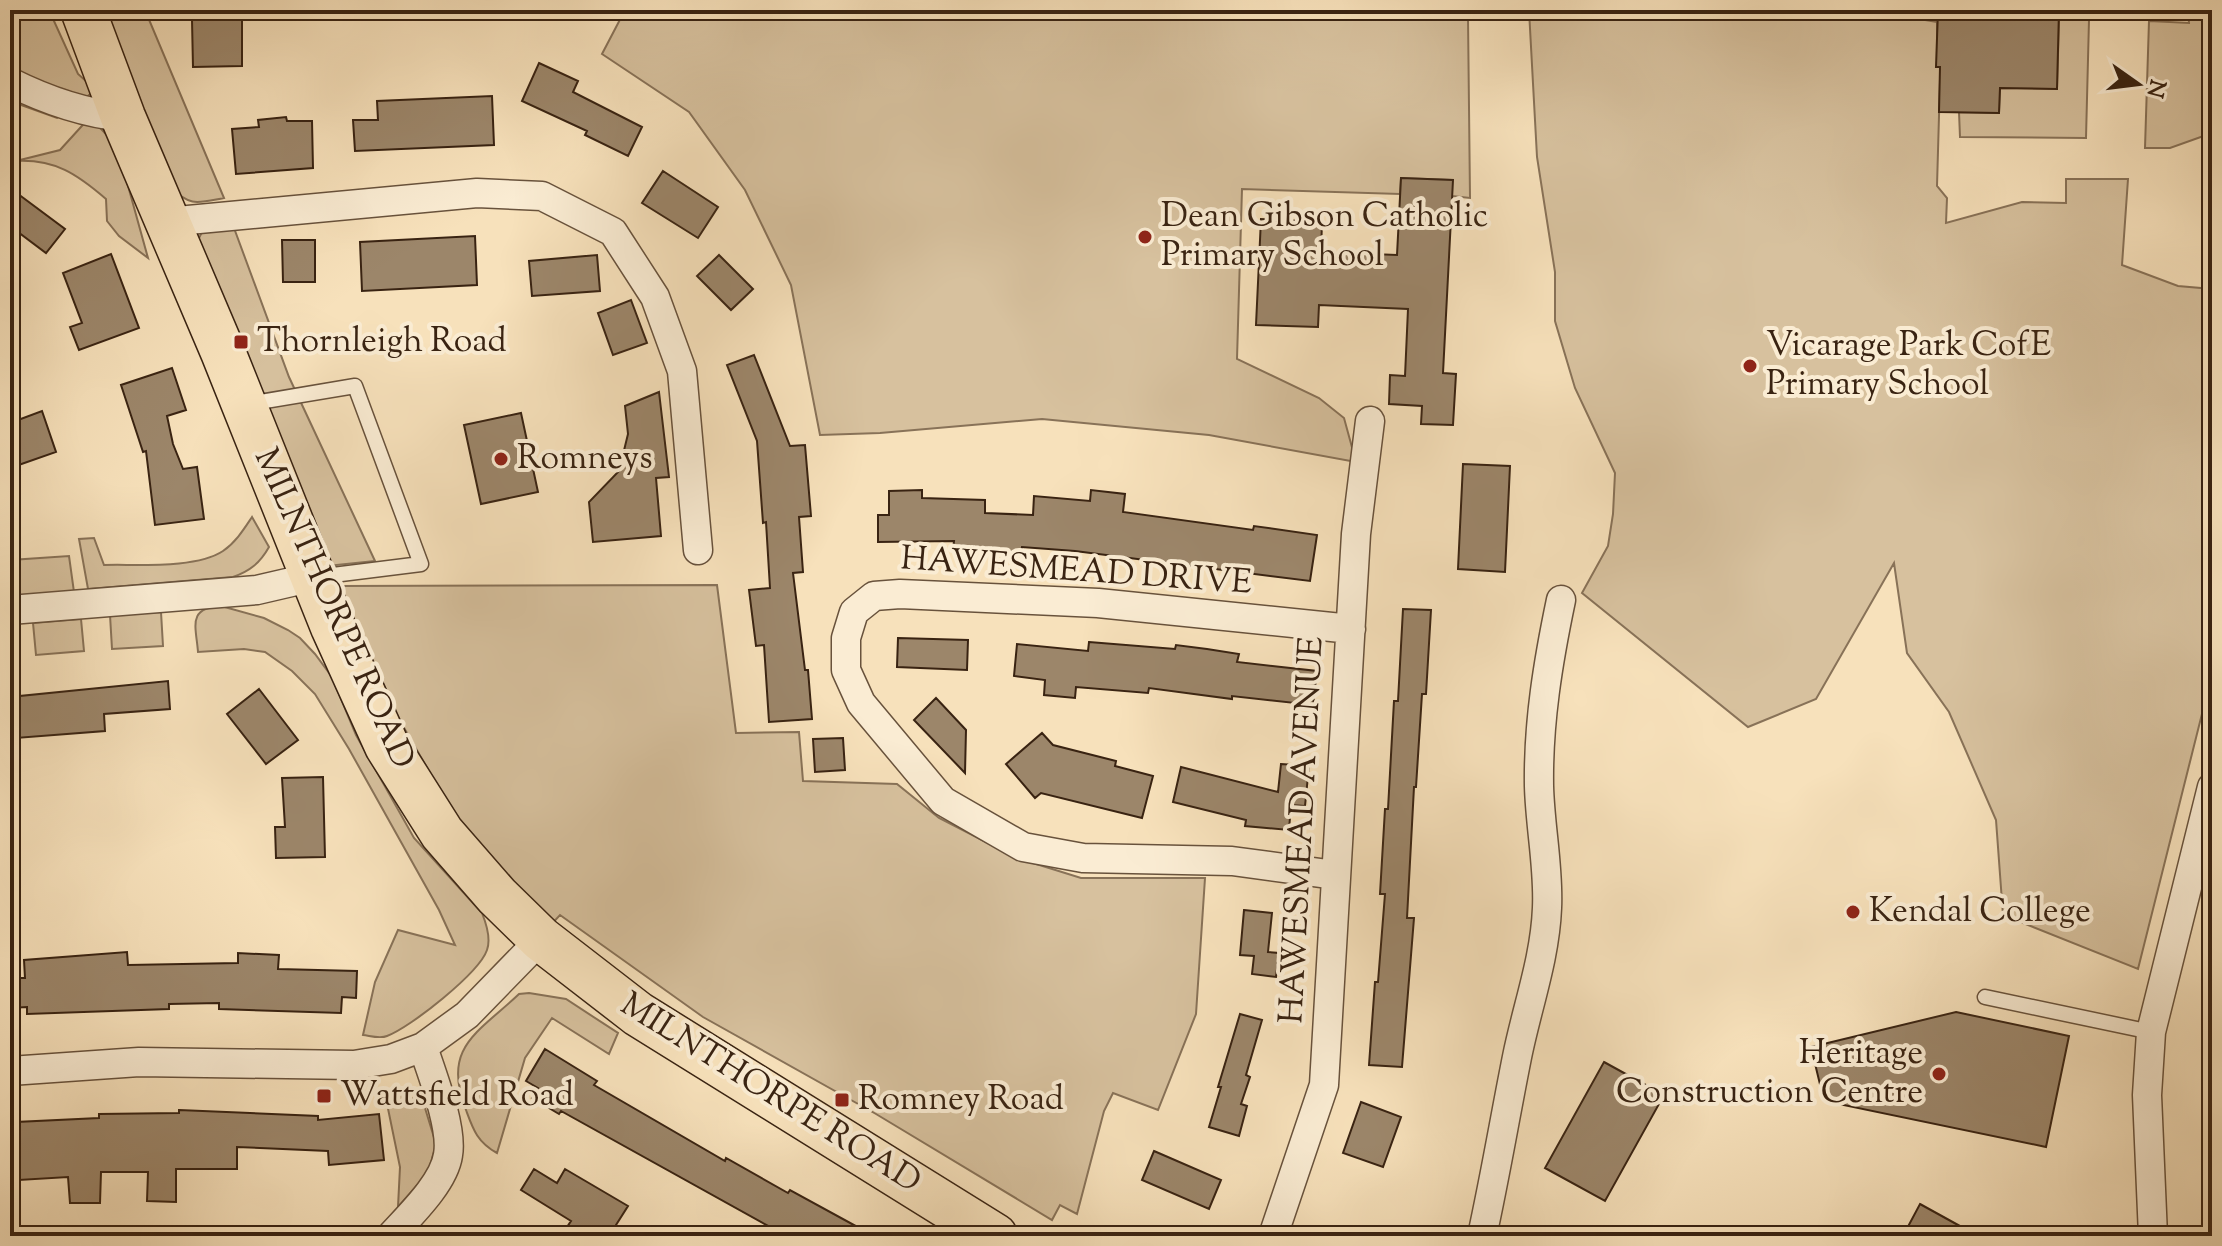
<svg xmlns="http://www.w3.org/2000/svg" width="2222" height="1246" font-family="'Sorts Mill Goudy',serif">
<rect width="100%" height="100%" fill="#f7e1bb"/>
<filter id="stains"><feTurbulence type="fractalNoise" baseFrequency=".0025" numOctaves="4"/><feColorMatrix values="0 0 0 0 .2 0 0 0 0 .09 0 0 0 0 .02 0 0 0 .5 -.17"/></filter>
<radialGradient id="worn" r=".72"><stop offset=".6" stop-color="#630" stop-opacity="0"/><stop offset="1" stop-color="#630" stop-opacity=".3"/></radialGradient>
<path fill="#d7c19e" stroke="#887258" stroke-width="2" d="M10 10H49L78 74 96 90 57 118 10 101Z
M101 10H145L224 198C197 203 191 207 170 187Z
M625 10H1449L1468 17 1470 198 1452 196V180L1401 178 1400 194 1242 189 1237 359 1319 398 1344 418 1356 462 1209 435 1042 419 880 433 820 435 791 285 745 190 689 112 602 54Z
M1529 10H1866L1937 22V46H1941L1937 186 1947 198 1946 223 2022 202 2066 203V179H2128L2122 265 2178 286 2212 289V674L2138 969 2003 915 1996 820 1949 712 1907 653 1894 563 1816 699 1748 727 1582 593 1608 546 1613 514 1615 473 1575 388 1555 321V272L1537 157Z
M2188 10H2212V133L2170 148H2145L2149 21 2189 23Z
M2059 20H2089L2086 138 1960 137 1959 112 1999 113 2000 88 2057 89Z
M90 117 117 146 148 258 119 236 107 221 106 199C77 174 55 159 16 161L60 150Z
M234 228 289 377 375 561 327 566 195 246 203 230Z
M252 517 269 547C260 563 250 571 233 577L88 589 79 539 94 538 104 565C136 564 196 569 223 551 236 542 244 529 252 517Z
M69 556 74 592 14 596 11 560Z
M717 585 736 733 799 732 803 781 897 784 939 818 1017 858 1081 878H1205L1196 1014 1158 1110 1113 1093 1104 1111 1077 1214 1060 1205 1052 1220 876 1114 703 1017 560 915 548 928 463 830 392 707 338 586Z
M221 606 264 618 288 630 300 638 315 654 332 677 356 735 414 838 482 913C486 923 491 939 487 950 479 973 411 1027 387 1036 380 1039 371 1036 363 1035L375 982 398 930 455 945 439 910 349 749 315 694 292 671 265 652 244 649 198 652C196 626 187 608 221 606Z
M161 612 163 646 112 649 110 615Z
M81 619 84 651 36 655 33 623Z
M529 993 566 999 618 1033 609 1054 552 1018 525 1058 497 1153C477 1142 473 1129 466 1110 441 1047 478 1033 519 994Z
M385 1094H406L425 1108 436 1144 428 1173 398 1207 400 1167Z"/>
<path fill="#9c866a" stroke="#392312" stroke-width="2" d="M1938 10H2059L2057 89 2000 88 1999 113 1939 112 1940 67H1936Z
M242 19V66L193 67 192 20Z
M539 63 578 81 573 92 642 127 628 156 585 135 587 131 522 101Z
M492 96 494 145 355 151 353 120H378L377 101Z
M286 117 287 121H312L313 168 236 174 232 129 259 127 258 120Z
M663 171 718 207 698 238 642 203Z
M1401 178 1453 180 1443 373 1456 374 1453 425 1421 424 1422 406 1389 404 1390 375 1405 376 1408 309 1319 305 1318 327 1256 325 1261 219 1322 222 1321 252 1397 255Z
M10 188 65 229 46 253 10 226Z
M475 236 477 285 362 291 360 242Z
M282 240H315V282H283Z
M111 254 139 328 79 350 70 327 82 323 63 273Z
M597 255 600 291 532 296 529 261Z
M719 255 753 289 731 310 697 276Z
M631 300 647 343 613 355 598 313Z
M754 355 790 446 805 445 811 516 799 517 803 572 793 573 805 670H808L812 719 769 722 764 645 756 646 749 590 770 588 766 522 763 523 757 441 727 365Z
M172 368 186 410 167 416 173 444 183 469 197 467 204 519 155 525 146 451 143 452 121 385Z
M659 392 669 477 656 478 661 536 593 542 589 502 619 471 628 434 625 406Z
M42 411 56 452 10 468V423Z
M521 413 538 492 481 504 464 425Z
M1463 464 1510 466 1505 572 1458 569Z
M922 490V498L985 500V513L1033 515 1034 496 1090 501 1091 490 1125 494 1123 512 1253 530 1254 526 1317 535 1310 581 1075 551 1022 547 1021 552 953 550 954 541 878 542V515H889V491Z
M1403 609 1431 610 1426 694H1422L1416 787H1414L1407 918H1414L1402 1067 1369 1065 1375 982H1378L1385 894H1380L1385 809H1388L1394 701H1398Z
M898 638 968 640 967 670 897 667Z
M1089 642 1175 649 1176 645 1207 649 1239 654 1237 662 1317 671 1313 705 1232 696V699L1149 688 1148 693 1076 687 1075 698 1044 695 1045 680 1014 676 1017 644 1088 651Z
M168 681 170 709 104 714 105 731 16 738 15 725 10 726V697Z
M259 689 298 740 266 764 227 714Z
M936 698 966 730 965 773 914 720Z
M1042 733 1053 745 1116 761 1115 766 1153 776 1142 818 1041 793 1035 798 1006 764Z
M843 738 845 770 815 772 813 739Z
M1281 764 1309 766 1305 806 1291 805 1289 830 1245 826 1246 820 1173 802 1181 767 1278 792Z
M323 777 325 857 276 858 275 827H285L282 778Z
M1244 910 1272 913 1268 952 1279 953 1276 977 1252 974 1254 956 1240 955Z
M127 952 128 965 238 963V953L279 955 278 969 357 971 356 998 342 997 341 1013 219 1009V1003L169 1004V1009L27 1014V1007L10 1008V978H25L24 960Z
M1956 1012 2069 1036 2046 1147 1824 1101 1811 1047Z
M1240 1014 1262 1020 1246 1075 1250 1077 1241 1104 1247 1106 1239 1136 1209 1127 1221 1087H1218Z
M545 1049 597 1081 594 1085 725 1161 726 1158 788 1193 790 1190 874 1236H765L770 1227 561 1111 559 1114 532 1098 538 1088 526 1081Z
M1604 1062 1664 1095 1605 1201 1545 1168Z
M1361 1102 1401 1117 1383 1167 1343 1153Z
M179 1110 318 1116V1120L379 1114 384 1160 329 1165 328 1151 237 1147V1169H176V1202L147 1201 148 1172H101L100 1203H70L68 1177 19 1180 16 1122 99 1118V1114L179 1113Z
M1154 1151 1221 1180 1209 1209 1142 1180Z
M534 1169 557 1183 565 1169 628 1206 609 1236H561L571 1221 521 1190Z
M1920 1204 1978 1236H1903Z"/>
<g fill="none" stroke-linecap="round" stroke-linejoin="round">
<defs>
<path id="service" d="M248 404 355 386 421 564 317 577
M1985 997 2151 1032"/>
<path id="minor" d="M10 82C46 100 83 113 123 117
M167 222 477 193 542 196 613 232 655 297 682 371 698 550
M10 610 257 590 313 577
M1335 875 1232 861 1083 858 1023 847 943 801 861 703 846 670V638L854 612 874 596 900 594 1098 603 1351 629
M10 1071 139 1062 354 1065 391 1059 423 1047 467 1015 541 939
M391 1236C409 1216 444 1183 448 1155 453 1128 432 1074 423 1047
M1273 1236 1324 1085 1356 534 1370 421
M1482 1236C1495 1177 1505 1117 1517 1057 1527 1007 1545 959 1547 908 1549 868 1540 827 1539 786 1538 723 1548 662 1561 600
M2153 1236 2147 1095 2151 1032 2212 787"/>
<path id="trunk" d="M83 10 123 117 223 352 333 627 387 746 442 833 497 896 541 939 638 1014 995 1236"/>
</defs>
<use href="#service" stroke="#68523c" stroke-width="17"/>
<use href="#minor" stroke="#68523c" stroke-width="31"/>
<use href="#trunk" stroke="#392312" stroke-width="47"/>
<use href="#service" stroke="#faecd3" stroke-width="14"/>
<use href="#minor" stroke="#faecd3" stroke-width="28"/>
<use href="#trunk" stroke="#f7e1bb" stroke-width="44"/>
</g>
<g fill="#8f2418" stroke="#faecd3" stroke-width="3">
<circle cx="1145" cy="237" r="8"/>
<rect x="233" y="334" width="16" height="16" rx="4"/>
<circle cx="1750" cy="366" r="8"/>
<circle cx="501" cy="459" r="8"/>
<circle cx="1853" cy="912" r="8"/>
<circle cx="1939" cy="1074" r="8"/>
<rect x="316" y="1088" width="16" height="16" rx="4"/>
<rect x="834" y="1092" width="16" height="16" rx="4"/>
</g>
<g text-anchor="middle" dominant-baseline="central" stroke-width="8" stroke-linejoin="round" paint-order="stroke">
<g font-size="34" fill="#392312" stroke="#faecd3" text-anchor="start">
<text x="1161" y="217">Dean Gibson Catholic<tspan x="1161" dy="39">Primary School</tspan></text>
<text x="257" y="342">Thornleigh Road</text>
<text x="1766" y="346">Vicarage Park CofE<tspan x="1766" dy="39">Primary School</tspan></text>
<text x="517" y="459">Romneys</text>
<text x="1869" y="912">Kendal College</text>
<text x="1923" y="1054" text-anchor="end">Heritage<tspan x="1923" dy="39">Construction Centre</tspan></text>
<text x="340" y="1096">Wattsfield Road</text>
<text x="858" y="1100">Romney Road</text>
</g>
<g font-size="34" fill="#392312" stroke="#faecd3">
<text transform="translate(1076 572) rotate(4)">HAWESMEAD DRIVE</text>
<text transform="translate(333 609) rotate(66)">MILNTHORPE ROAD</text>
<text transform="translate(1303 830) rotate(-87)">HAWESMEAD AVENUE</text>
<text transform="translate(770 1094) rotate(32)">MILNTHORPE ROAD</text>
</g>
</g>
<rect width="2222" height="1246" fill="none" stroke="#f7e1bb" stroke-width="40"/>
<rect x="12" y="12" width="2198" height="1222" fill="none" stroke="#392312" stroke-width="4"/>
<rect x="20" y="20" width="2182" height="1206" fill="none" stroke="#392312" stroke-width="2"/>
<g transform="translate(2138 84) rotate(104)" stroke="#faecd3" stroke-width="6" paint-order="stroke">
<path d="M0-6L14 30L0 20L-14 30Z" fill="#392312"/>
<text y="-12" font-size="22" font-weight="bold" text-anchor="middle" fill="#392312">N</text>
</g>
<rect width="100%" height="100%" filter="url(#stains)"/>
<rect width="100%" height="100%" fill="url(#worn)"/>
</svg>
